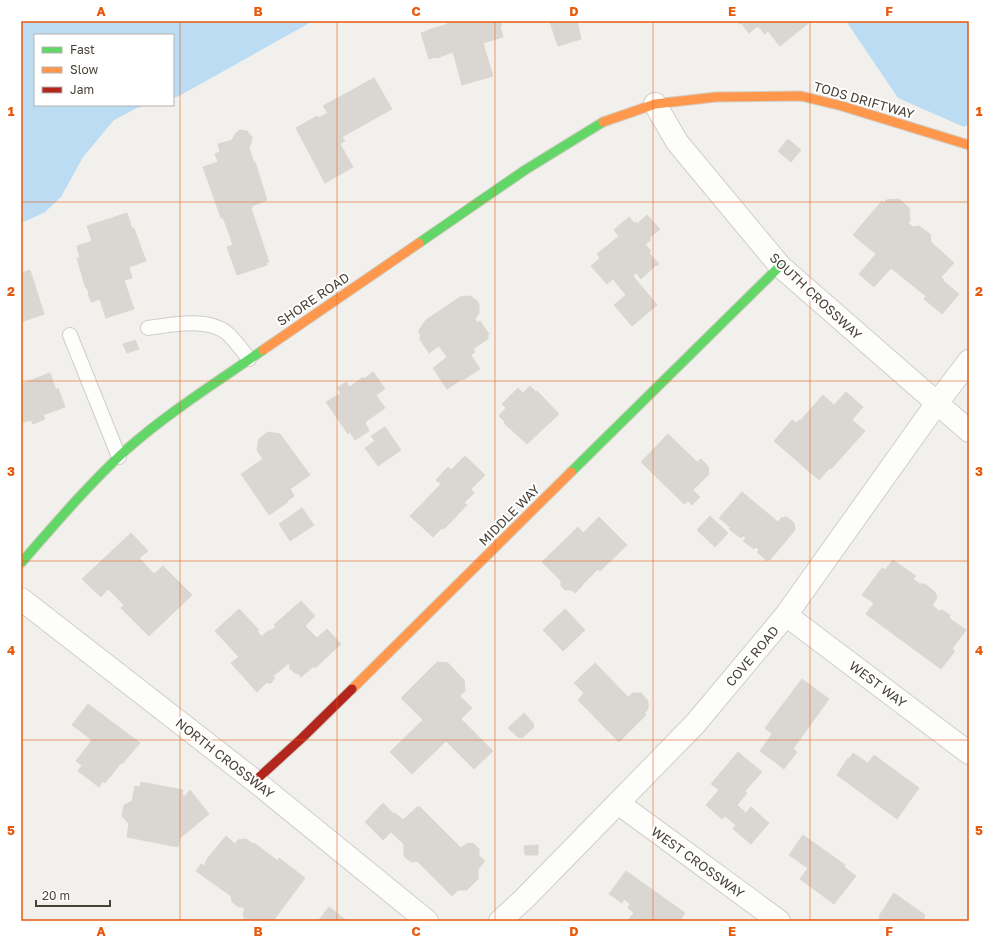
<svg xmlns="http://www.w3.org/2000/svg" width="990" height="942" font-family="'Golos Text',sans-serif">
<rect width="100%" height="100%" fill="#f2f0ec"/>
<path fill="#bbdcf2" d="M21 21H313L179 96 173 98V35H35V105H148L137 108 114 120 83 157 61 197 45 212 26 221 21 222Z
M846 21H969V124L964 127 898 98Z"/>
<path fill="#dad7d2" stroke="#dbd7d1" d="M447 21H500L502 25 500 26 503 37 483 43 493 76 462 85 453 52 437 58 436 57 429 59 421 33 428 31V30L448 24Z
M548 21H577L581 39 558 46 550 22 549 23Z
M737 21H811L780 46 768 31 765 34 758 26 749 33 741 23 739 24Z
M374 78 392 109 342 137 345 141 340 144 353 167 325 183 296 128 317 116 318 118 328 113 323 106Z
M240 130 247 131 252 137 251 143 249 147 254 163 255 162 267 200 252 206V208H251L269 262 266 263 267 265 237 275 227 247 233 245 223 217 221 218 203 167 218 162 215 154 220 152 218 144 232 140 235 134Z
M788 139 801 150 791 162 778 151Z
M899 199 909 208 910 221 908 223 913 227 919 226 930 234 931 242 954 263 941 277 944 280 943 281 959 294 942 314 924 299 926 296 891 268 874 287 859 274 876 254 853 235 882 201 884 203 886 200Z
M127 213 132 229 134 228 146 261 129 267 132 278 124 280 134 309 106 318 100 299 91 302 88 293 89 292 85 286 77 258H80L77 246 92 241 87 226Z
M647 215 660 229 649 238 651 240 645 244 651 251 649 253 659 264 656 266V265L641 279 636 273 633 276 657 305 632 326 614 305 626 295 613 279 607 284 591 266 600 258 597 254 619 236 614 230 629 217 634 223 636 222 637 224Z
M30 270 44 314 21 322V273Z
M467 296 472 297 478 302 479 306V313L475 319 478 323 480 321 489 334 487 336 489 338 473 349 475 352 471 355 480 369 463 380 462 379 447 389 433 368 447 357 439 346 429 353 419 338 421 336 419 333V330L426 320 460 297Z
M135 340 139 349 127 353 123 344Z
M373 372 385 389 376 395 385 408 365 422 369 431 355 440 350 432 348 434 326 402 341 393 337 388 346 382 350 387 363 377 364 379Z
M50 373 56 390 58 388 65 407 43 415 45 419 33 424 31 420 21 423V384Z
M530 386 536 392 537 391 559 414 527 444 504 423 505 422 499 416 506 408 502 404 518 388 523 393Z
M846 392 863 407 852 420 865 431 831 469 830 468 827 471 819 480 774 441 792 420 796 423 799 420 800 421 823 395 834 405Z
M385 427 401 450 378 466 365 448 375 441 371 436Z
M268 432 280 434 310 475 290 489 294 496 287 501 288 502 269 515 241 474 263 459 257 450 259 439Z
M668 434 697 462 701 459 708 466 709 474 693 490 700 497 692 505 688 501 684 504 641 462Z
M465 456 485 475 471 489 474 493 464 503 467 505 444 529 442 528 433 537 410 516 441 484 436 480 448 467 451 470Z
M742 492 778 522 781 518 787 517 794 523 795 530 770 560 769 559 767 561 757 552 759 550 756 547 754 549 743 541 746 538 743 536 741 538 729 529 731 528 719 518Z
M302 508 314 525 290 541 279 524Z
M710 516 728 533 715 547 697 530Z
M599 517 627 545 600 571 598 569 582 585H583L575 593 571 590H565L561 586V581L542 562 578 527 583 533Z
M131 533 148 551 139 558 154 574 163 566 192 595 149 636 121 608 124 605 108 589 101 597 82 579Z
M893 560 916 576 913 579 920 584H925L935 592 937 598 932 605 939 611 942 610 950 615 949 618 966 630 952 649 955 651 941 669 866 614 874 603 862 595 882 568 885 570Z
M301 601 315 616 305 626 317 638 327 629 341 644 315 668 314 666 301 677 299 674 295 673 290 669 289 663 273 676 275 678 271 683H266L257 692 231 663 239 657 215 631 239 609 259 630 257 631 263 638V635L268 631 272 630 276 627 274 625Z
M565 609 585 630 563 651 543 630Z
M437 662 448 663 464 680 465 691 460 696 472 708 461 719 493 751 474 769 446 741 412 774 390 752 423 720 401 698Z
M595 663 628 697 633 693H641L648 701V709L644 714 646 715 619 742 578 700 584 693 574 683Z
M802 679 829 699 793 749 797 752 784 769 760 751 772 734 765 728Z
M88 704 140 743 122 764 121 763 105 783 103 781 99 787 78 771 82 765 76 761 92 740 72 725Z
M524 713 534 724 533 725 534 727 522 738 521 737 519 738 508 728Z
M738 752 762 772 745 791 747 793 737 805 746 813 751 807 769 823 751 844 733 829 736 825 725 816 722 819 706 805 719 790 711 784Z
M853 753 868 763 874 755 919 788 897 819 837 775 848 758 849 759Z
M141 782 183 790 182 795 185 796 190 790 209 814 180 838 178 847 127 837 129 824 122 816 124 805 132 801 135 786 140 787Z
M383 803 394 814 395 813 403 820 417 807H420L461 848 466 844 473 843 479 849V856L485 861 478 869V879L467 890H458L452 896 417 861 411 862 404 856V844L391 832 383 840 365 822Z
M803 835 845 865 844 867 856 876 834 904 800 879 808 868 789 855Z
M226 836 235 844 238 840 246 839 253 844 254 843 278 861 279 858 305 878 273 921H245L243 914 245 908 243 907H239L232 902 231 896 196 871 201 864 204 866 207 859Z
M538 845V855H525L524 846Z
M626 871 685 913 680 921H632L629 919 634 913 628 908 630 904 624 899 622 903 609 894Z
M894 893 925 915 923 921H878L880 917 879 916Z
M329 907 347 921H318Z"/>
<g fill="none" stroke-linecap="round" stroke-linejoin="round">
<defs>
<path id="lane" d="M148 328C171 325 207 317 227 333 235 340 242 350 249 359
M70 335 119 457"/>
<path id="street" d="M655 104 677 142 780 266 969 431
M21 599 255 781 427 921
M786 615 969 753
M618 803 779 921
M500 921 524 899 695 724 786 615 937 403 969 361"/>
<path id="fast" d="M419 243 525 170 603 122
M571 472 780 266
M21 563C55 524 89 484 127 449 169 412 217 382 263 350"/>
<path id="slow" d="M603 122 655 104 716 97 801 96 842 106 969 145
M263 350 419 243
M352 689 571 472"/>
<path id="jam" d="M255 781 302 738 352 689"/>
</defs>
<use href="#lane" stroke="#d0cec9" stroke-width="16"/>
<use href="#street" stroke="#d0cec9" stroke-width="24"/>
<use href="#fast" stroke="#d2cdc2" stroke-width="11"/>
<use href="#slow" stroke="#d2cdc2" stroke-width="11"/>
<use href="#jam" stroke="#d2cdc2" stroke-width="11"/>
<use href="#lane" stroke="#fdfdfc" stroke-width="14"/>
<use href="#street" stroke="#fdfdfc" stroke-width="22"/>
<use href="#fast" stroke="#63d668" stroke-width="9"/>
<use href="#slow" stroke="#ff974d" stroke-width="9"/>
<use href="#jam" stroke="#b3261e" stroke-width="9"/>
</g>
<path fill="none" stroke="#e8590c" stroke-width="1" stroke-opacity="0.55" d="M180 21V921M337 21V921M495 21V921M653 21V921M810 21V921M21 202H969M21 381H969M21 561H969M21 740H969"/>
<g text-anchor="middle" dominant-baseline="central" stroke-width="4" stroke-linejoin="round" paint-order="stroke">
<g font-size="13" fill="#494237" stroke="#fff">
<text transform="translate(864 100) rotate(16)">TODS DRIFTWAY</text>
<text transform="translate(816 296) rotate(43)">SOUTH CROSSWAY</text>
<text transform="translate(313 299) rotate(-34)">SHORE ROAD</text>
<text transform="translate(509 515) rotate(-45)">MIDDLE WAY</text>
<text transform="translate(752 656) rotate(-50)">COVE ROAD</text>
<text transform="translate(878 684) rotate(37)">WEST WAY</text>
<text transform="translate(225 758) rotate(38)">NORTH CROSSWAY</text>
<text transform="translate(698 862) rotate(36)">WEST CROSSWAY</text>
</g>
</g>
<rect width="990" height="942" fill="none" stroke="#ffffff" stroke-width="44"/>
<rect x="34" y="34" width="140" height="72" fill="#ffffff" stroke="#b6b3af"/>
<rect x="42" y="47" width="20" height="6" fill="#63d668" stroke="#b6b3af"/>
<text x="70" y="54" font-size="12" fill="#494237">Fast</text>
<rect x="42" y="67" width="20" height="6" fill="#ff974d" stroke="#b6b3af"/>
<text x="70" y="74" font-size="12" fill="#494237">Slow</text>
<rect x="42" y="87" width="20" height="6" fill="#b3261e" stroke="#b6b3af"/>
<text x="70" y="94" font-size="12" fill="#494237">Jam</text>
<path d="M36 900v6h74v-6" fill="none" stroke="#494237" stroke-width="2"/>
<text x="42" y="900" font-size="12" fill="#494237" stroke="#ffffff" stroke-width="3" paint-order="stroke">20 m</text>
<rect x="22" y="22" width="946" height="898" fill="none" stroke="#e8590c" stroke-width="1.5"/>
<g font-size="13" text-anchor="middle" font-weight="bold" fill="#e8590c">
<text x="101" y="16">A</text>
<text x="258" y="16">B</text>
<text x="416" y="16">C</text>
<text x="574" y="16">D</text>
<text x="732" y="16">E</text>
<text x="889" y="16">F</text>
<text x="11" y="116">1</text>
<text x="979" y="116">1</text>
<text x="11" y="296">2</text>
<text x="979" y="296">2</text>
<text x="11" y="476">3</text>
<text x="979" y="476">3</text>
<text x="11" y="655">4</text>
<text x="979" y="655">4</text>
<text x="11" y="835">5</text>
<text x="979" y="835">5</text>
<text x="101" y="936">A</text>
<text x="258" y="936">B</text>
<text x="416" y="936">C</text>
<text x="574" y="936">D</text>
<text x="732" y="936">E</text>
<text x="889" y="936">F</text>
</g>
</svg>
